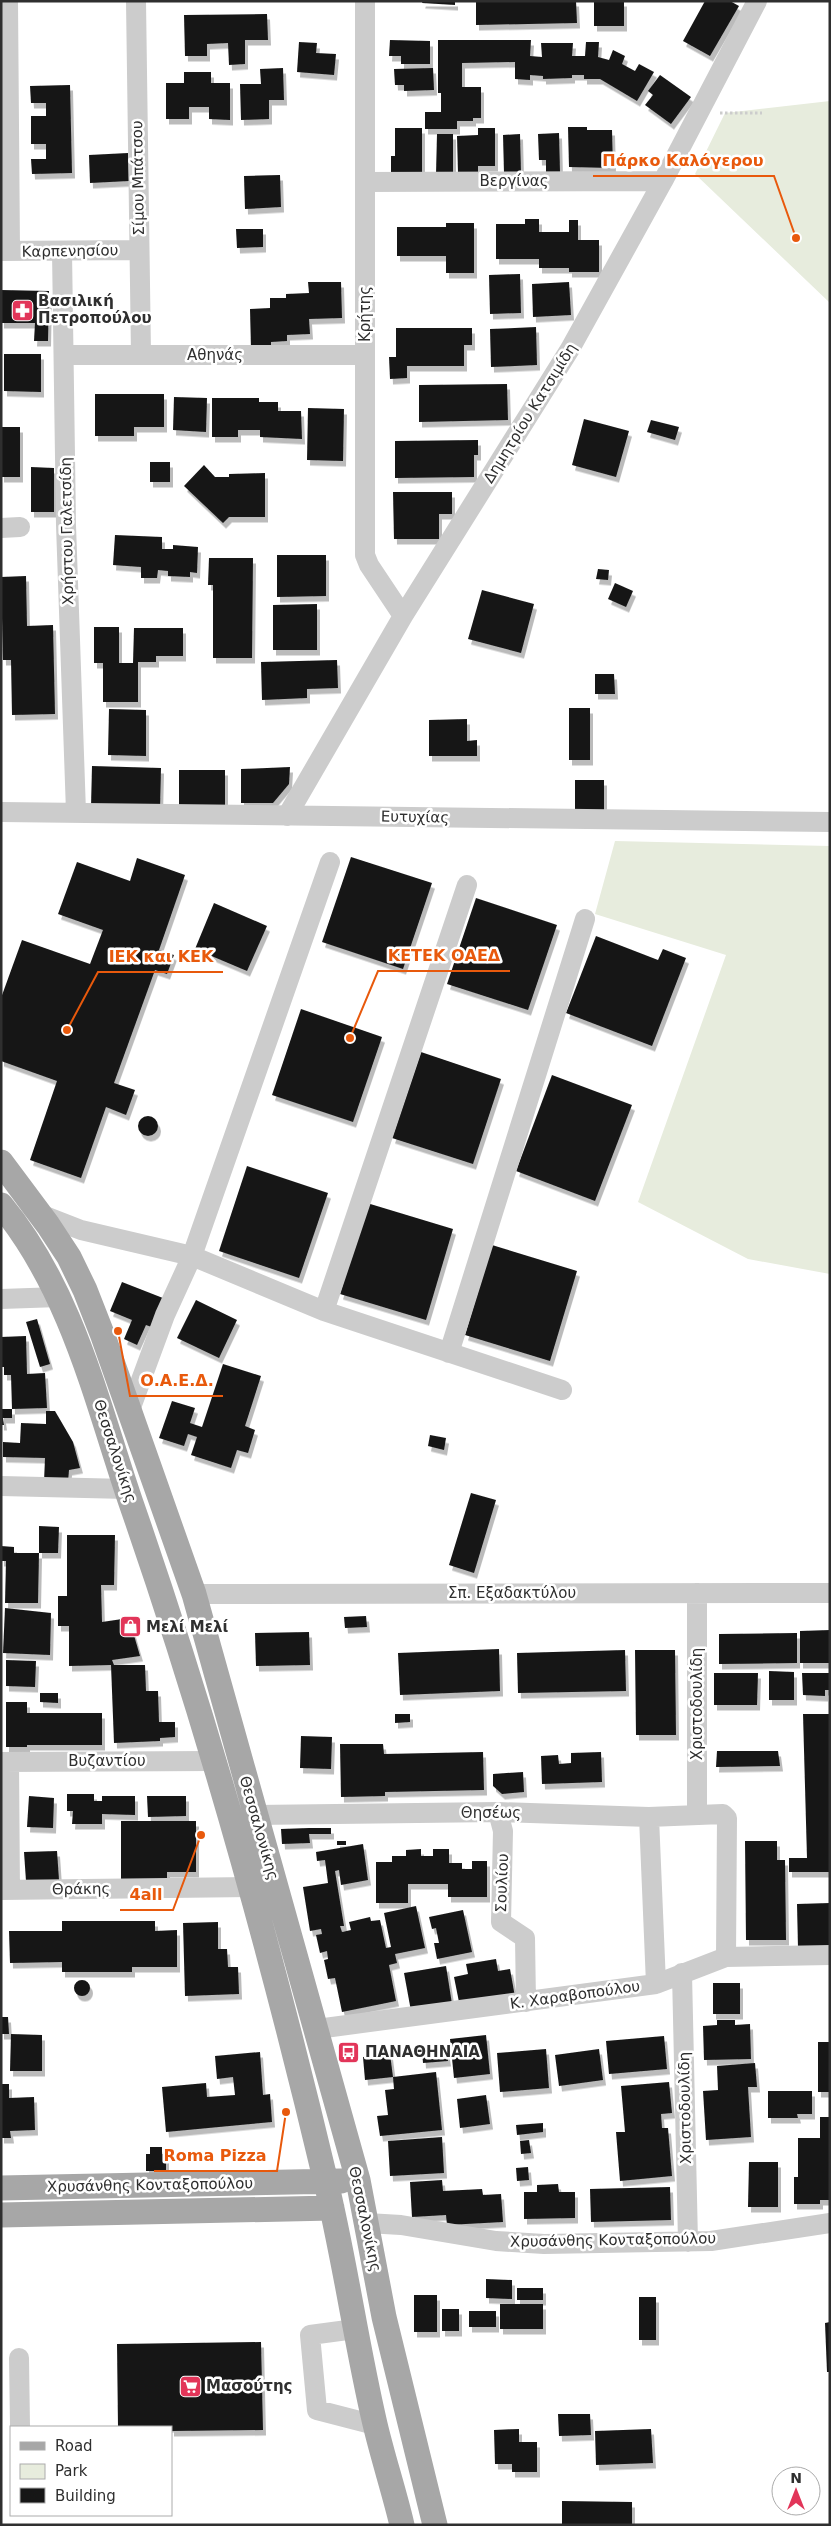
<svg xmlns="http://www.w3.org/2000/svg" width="831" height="2526" font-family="'DejaVu Sans',sans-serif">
<defs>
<filter id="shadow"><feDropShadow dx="3" dy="5.5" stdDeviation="0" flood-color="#0004"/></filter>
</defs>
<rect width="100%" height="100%" fill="#fff"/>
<path fill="#e7ecdd" d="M830 101V303L695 174 725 113Z
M615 841 830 846V1274L748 1259 638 1202 726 955 595 914Z"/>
<path fill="#161616" filter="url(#shadow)" d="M423 1H455V5L422 3Z
M476 1H576L577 23 476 25Z
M594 1H624V26H594Z
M705 1H730L739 6 710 56 683 41Z
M267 14 268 40H245V64L229 65 228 43 207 44V56H185L184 15Z
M390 40 430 41V64H401V56H389Z
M438 40H531L530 56 542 57 541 43H573L572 56H585L586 42H599L598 57 609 60 613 50 625 56 622 64 635 71 639 64 654 72 637 101 600 79H584V75H572V78L543 79V76L530 75V80L515 79V62L462 63V87H481V118H473V121H457V129H425V112H441V93H438Z
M299 42 317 43 316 53 336 54 334 75 297 72Z
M283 68 284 100H269V119L241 120 240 84H261L260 69Z
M433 68 434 90 404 91V85H395L394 69Z
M184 72H211V83H230V120L209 119V107H189V119H166V83H184Z
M660 75 691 97 671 124 645 105 653 95 648 91Z
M70 85 72 173 32 174 31 159H46V144H31V116H46V103H31L30 86Z
M568 127H587V130H612L613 168 569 167Z
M395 128H422V174H391V156H395Z
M478 128H495V166H478V173H458L457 136 478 135Z
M559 133 560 172H546V160H539L538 134Z
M437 134H453V174H436Z
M520 134 521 173H504L503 135Z
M128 153 129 181 90 183 89 155Z
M280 175 281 207 245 209 244 176Z
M525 219H539V232H569V220H578V240H599V272H569V268H539V259H496V224H525Z
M446 223H474V273H446V256H397V227H446Z
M236 229H263V247L237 248Z
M520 274 521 313 490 314 489 275Z
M308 282H341L342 318 309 319 310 334 287 335V341L271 342V348L251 349 250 309 270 308V298H286V294L309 293Z
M569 282 571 315 533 317 532 284Z
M1 290 49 291 48 341H34L35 323H1Z
M536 327 537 365 491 367 490 329Z
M396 328H472V345H464V366H407V378L390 379 389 357H396Z
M4 354H41V392L4 391Z
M507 384 508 420 419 422V385Z
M95 394H164V427H134V436H95Z
M174 397 207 398 206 432 173 430Z
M212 398H259V402H278V411H301L302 439 260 437V430H238V437H212Z
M308 408 344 409 343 461 307 460Z
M584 419 629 431 616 477 572 465Z
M651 420 679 427 675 440 647 432Z
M1 427H20V477H1Z
M478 440V455H474V477L395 478V441Z
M150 462H170V482H150Z
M204 465 215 477H229V474L265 473V517H229L223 523 184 486Z
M31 467 54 468V512H31Z
M393 492H452V514H439V539H394Z
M115 535 162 537V549H173V545L198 547 197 573 190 572V577L168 576V571L158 570 157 578H141V567L113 565Z
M277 555H326V596L277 597Z
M209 558H253L252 658H213V585H208Z
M598 569 609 570 608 580 596 579Z
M26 576 27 626 53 625 55 714 12 715 11 660H3L1 577Z
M615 583 633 591 626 607 608 599Z
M482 590 534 604 521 653 468 639Z
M317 604V650H273V605Z
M94 627H119V663H133L134 628H183V656H156V662H138V702H103V663H94Z
M337 660 338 688 307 689V698L262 700 261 662Z
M595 674H614L615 694H595Z
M569 708H590V760H569Z
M109 709 146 710V756L108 755Z
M467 719V741L477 740V756H429V720Z
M92 766 161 768 160 809 91 807Z
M290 767 289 784 273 803H241V769Z
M179 770H225V806H179Z
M575 780H604V817H575Z
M351 857 432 883 403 969 322 942Z
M137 858 185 875 159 950 174 955 167 974 155 970 114 1083 135 1090 126 1115 106 1107 81 1178 30 1160 57 1081 1 1061V998L22 940 90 964 103 930 58 914 77 862 130 881Z
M476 898 557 925 528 1010 447 984Z
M214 903 267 926 247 971 195 949Z
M596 936 658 960 663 949 686 958 652 1046 566 1013Z
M301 1009 382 1037 353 1122 272 1095Z
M421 1052 501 1079 473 1164 392 1138Z
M552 1075 632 1105 595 1201 516 1171Z
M138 1126a10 10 0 1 1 20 0a10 10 0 1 1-20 0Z
M247 1166 328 1193 299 1278 219 1251Z
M367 1203 453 1229 426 1320 340 1294Z
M492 1245 577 1271 550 1361 465 1335Z
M122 1282 168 1300 157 1329 146 1325 137 1345 124 1339 132 1320 110 1311Z
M196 1300 237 1320 219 1358 177 1338Z
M37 1319 50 1364 40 1367 26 1322Z
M26 1336 27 1374 45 1373 47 1408 12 1409 11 1375H4V1367H1V1337Z
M223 1364 261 1376 245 1426 255 1430 248 1453 237 1450 231 1468 191 1455 197 1437 188 1434 184 1446 159 1438 172 1401 195 1408 190 1423 202 1427Z
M1 1409H12V1418H3L4 1425H1Z
M46 1411H55L73 1442 80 1468 69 1470 68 1482H44L45 1458 3 1457V1442L20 1443 21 1423 46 1424Z
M430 1435 446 1438 444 1450 428 1446Z
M471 1493 496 1500 474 1573 449 1565Z
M39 1526 59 1527 58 1553H39Z
M67 1535H115L114 1585H101L102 1622 129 1618 140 1656 112 1660 114 1665H145L146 1691H158L159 1722H175V1737L160 1738V1741L114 1743 111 1665 69 1666V1626H58V1596H67Z
M1 1546 14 1547V1553H39L38 1603H5L6 1561H1Z
M5 1608 51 1613 50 1655 3 1653Z
M366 1616 367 1627 345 1628 344 1617Z
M830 1630V1663H800V1631Z
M309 1632 310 1665 256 1666 255 1633Z
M797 1633V1663L719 1664V1634Z
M499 1649 500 1691 400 1695 398 1653Z
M625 1650 626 1691 518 1693 517 1653Z
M635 1650H675L676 1735H636Z
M6 1660 36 1661 35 1687 6 1686Z
M769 1671 794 1672V1700H769Z
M714 1673H758L757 1705H714Z
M802 1673H830V1690H825V1696L803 1695Z
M40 1693H58V1703L40 1702Z
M6 1702H27V1713H102V1745H27V1747H6Z
M395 1714H410V1722L395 1723Z
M803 1714H830V1872H789V1858H807Z
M301 1736 332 1737 331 1769 300 1768Z
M340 1744H383L384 1754 483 1752 484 1790 385 1792V1796L341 1797Z
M717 1751H778L780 1766 716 1767Z
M601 1752 602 1782 542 1784 541 1756 558 1755 559 1764 571 1763V1753Z
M523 1772 524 1792 502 1794 493 1786V1774Z
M67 1794H94V1801H102V1796H135V1815L102 1814V1824H72L73 1811H67Z
M29 1796 54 1798 53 1828 27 1827Z
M147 1796H186V1816L148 1817Z
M121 1821H196V1872H167V1879H121Z
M309 1828H331V1834H309L310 1843 282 1844 281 1829Z
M337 1841H346V1845H337Z
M745 1841H777V1860H785L786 1940H746Z
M363 1844 368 1880 341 1885 339 1870 335 1871 344 1926H340L342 1932 351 1930 349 1922 370 1917 371 1921 380 1920 386 1948 391 1947 384 1913 416 1906 425 1948 395 1954 397 1963 389 1965 396 2001 342 2012 335 1978 328 1979 324 1960 328 1959 327 1951 320 1953 316 1935 322 1934 321 1929 310 1931 303 1887 328 1883 325 1860 317 1861 316 1852Z
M421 1849V1856H433V1849H449V1863H462V1869H472V1861H487V1897H448V1884H408V1903H376V1862H392V1856H406V1850Z
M57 1851 59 1880 26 1881 24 1852Z
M830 1903V1948H798L797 1904Z
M463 1910 472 1952 437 1959 434 1943H439L436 1928 432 1929 429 1917Z
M62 1921H155V1931L177 1930V1967H132V1972H62V1962L10 1963 9 1931H62Z
M218 1922V1949H227L228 1967H238L239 1994 185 1996 183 1923Z
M496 1959 498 1971 510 1969 515 1997 460 2007 454 1977 468 1974 466 1964Z
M446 1966 452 2004 411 2011 404 1973Z
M74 1988a8 8 0 1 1 16 0a8 8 0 1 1-16 0Z
M713 1983H740V2014H713Z
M1 2017H8L9 2034H1Z
M717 2020H735V2025L750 2024 751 2059 704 2060 703 2026 717 2025Z
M11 2034 42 2035V2071H10Z
M486 2035 490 2074 454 2078 450 2039Z
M664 2036 667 2069 609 2074 606 2041Z
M818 2042H830V2092H818Z
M446 2047 448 2061 423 2063 422 2049Z
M546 2049 549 2088 500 2092 497 2053Z
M599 2049 603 2080 559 2086 555 2055Z
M260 2052 263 2095 270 2094 272 2122 166 2132 162 2087 206 2083 207 2097 235 2095 233 2077 217 2079 215 2056Z
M390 2054 393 2077 436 2072 442 2130 380 2136 377 2116 388 2115 385 2090 394 2089 393 2077 365 2080 363 2057Z
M755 2063 757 2087H748L751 2137 706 2140 703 2091 718 2090 717 2066Z
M669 2082 672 2113 661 2114 662 2128H668L672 2176 620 2181 616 2132H625L621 2086Z
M1 2084H9V2098L34 2097 35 2130 10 2131 11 2138H1Z
M768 2091H812V2114H797L798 2118H768Z
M486 2095 490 2124 460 2128 457 2099Z
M820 2117H830V2200H820V2204H794V2177H798V2138H820Z
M543 2123V2132L517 2135 516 2125Z
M442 2137 444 2173 390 2176 388 2141Z
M529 2140 531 2153 521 2154 520 2141Z
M150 2147H162V2154H166V2171H146V2154H150Z
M749 2162H778V2207H748Z
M528 2167 529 2180 517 2181 516 2168Z
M442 2180 443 2191 482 2189 483 2195 501 2194 503 2222 447 2225 446 2215 412 2217 410 2182Z
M558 2184 559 2192H575V2218L524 2219V2192H537V2185Z
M670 2187 671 2220 591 2222 590 2189Z
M486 2279 512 2280V2299L486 2298Z
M517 2288H543V2300H517Z
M414 2295H437V2332H414Z
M639 2297H656V2340H639Z
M500 2304H543V2329H500Z
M442 2309H459V2331H442Z
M469 2311H496V2327H469Z
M830 2322V2372H827L825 2323Z
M261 2342 263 2430 171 2431V2427H118L117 2344Z
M558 2414H590L591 2435 559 2436Z
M519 2429V2442H537V2472H512V2464H495L494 2430Z
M651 2429 653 2463 596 2465 595 2431Z
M562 2501 632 2502V2525H562Z"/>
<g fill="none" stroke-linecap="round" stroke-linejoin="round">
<path stroke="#ccc" stroke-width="3" stroke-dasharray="2.5 2.5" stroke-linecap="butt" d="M720 113H762"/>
<path stroke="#ccc" stroke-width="20" d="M8 1 10 251
M136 1 141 355
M365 1V555L369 565 403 616
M365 182 663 181
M1 251 139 250
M62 251 66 525 76 812
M65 355H365
M1 528 20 527
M1 812 830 822
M287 816 403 616 570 349 663 181 757 1
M40 1214 81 1230 192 1256 324 1311 562 1390
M1 1299 59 1297
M324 1311 467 885
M449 1353 585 919
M130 1410 165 1315 192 1256 330 862
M1 1486 127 1489
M697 1593V1815
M194 1594 830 1593
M1 1762 213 1761
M9 1762 10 1890
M498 1812 503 1831 501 1922 525 1938 526 2002
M255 1815 498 1812 649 1817 723 1814 727 1818 726 1957
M649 1817 656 1984
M1 1890 251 1887
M682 1973 688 2242
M317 2029 656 1984 726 1957 830 1955
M367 2223 401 2225 496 2241 544 2244 711 2241 830 2223
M355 2329 310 2335 317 2410 375 2425
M19 2358 20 2427"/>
<path stroke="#a7a7a7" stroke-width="25" d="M1 1162 48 1225 69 1257 85 1290 103 1336 194 1594 358 2180 384 2317 435 2525
M1 1205C72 1291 96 1400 131 1503 208 1724 271 1951 325 2178 345 2260 356 2343 375 2424 383 2458 394 2491 402 2525
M1 2188 341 2181
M1 2215 332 2208"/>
</g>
<defs>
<symbol id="pharmacy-square" viewBox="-11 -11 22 22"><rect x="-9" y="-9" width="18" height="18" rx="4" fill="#e23559" stroke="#fff"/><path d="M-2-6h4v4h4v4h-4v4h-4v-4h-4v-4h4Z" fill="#fff"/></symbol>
<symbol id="shop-square" viewBox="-11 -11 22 22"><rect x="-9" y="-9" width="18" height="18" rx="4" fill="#e23559" stroke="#fff"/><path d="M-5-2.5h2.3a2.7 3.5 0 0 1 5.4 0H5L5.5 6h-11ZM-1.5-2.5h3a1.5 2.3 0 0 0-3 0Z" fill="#fff"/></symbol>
<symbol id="bus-square" viewBox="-11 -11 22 22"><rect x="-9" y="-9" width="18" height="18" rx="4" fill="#e23559" stroke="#fff"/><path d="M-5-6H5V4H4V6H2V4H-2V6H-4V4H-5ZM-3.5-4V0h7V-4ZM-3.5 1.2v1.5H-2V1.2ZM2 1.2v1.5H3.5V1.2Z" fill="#fff"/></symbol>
<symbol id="supermarket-square" viewBox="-11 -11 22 22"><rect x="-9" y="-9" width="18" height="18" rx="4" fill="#e23559" stroke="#fff"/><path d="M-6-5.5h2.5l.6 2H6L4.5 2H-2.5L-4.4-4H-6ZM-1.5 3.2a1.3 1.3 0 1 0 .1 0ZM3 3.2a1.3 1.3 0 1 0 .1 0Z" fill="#fff"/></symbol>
</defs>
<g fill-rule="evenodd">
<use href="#pharmacy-square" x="10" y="298" width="25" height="25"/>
<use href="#shop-square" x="118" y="1614" width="25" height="25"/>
<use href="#bus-square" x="336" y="2040" width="25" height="25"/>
<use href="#supermarket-square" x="178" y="2374" width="25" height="25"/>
</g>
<g text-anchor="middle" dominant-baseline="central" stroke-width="5" stroke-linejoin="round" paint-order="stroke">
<g font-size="15" fill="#2f2f2f" stroke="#fff">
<text transform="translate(138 178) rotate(-91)">Σίμου Μπάτσου</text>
<text x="514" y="181">Βεργίνας</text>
<text transform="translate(70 251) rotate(-1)">Καρπενησίου</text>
<text transform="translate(365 314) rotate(-90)">Κρήτης</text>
<text x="215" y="355">Αθηνάς</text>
<text transform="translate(530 413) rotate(-58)">Δημητρίου Κατσιμίδη</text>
<text transform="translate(67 531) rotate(-91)">Χρήστου Γαλετσίδη</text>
<text transform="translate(415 817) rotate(1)">Ευτυχίας</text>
<text transform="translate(115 1451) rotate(72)">Θεσσαλονίκης</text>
<text x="512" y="1593">Σπ. Εξαδακτύλου</text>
<text transform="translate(697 1704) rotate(-90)">Χριστοδουλίδη</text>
<text x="107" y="1761">Βυζαντίου</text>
<text x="491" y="1813">Θησέως</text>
<text transform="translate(259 1828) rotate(74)">Θεσσαλονίκης</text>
<text transform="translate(502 1883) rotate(-88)">Σουλίου</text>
<text transform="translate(81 1889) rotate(-1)">Θράκης</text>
<text transform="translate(575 1995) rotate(-8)">Κ. Χαραβοπούλου</text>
<text transform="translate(685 2108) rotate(-91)">Χριστοδουλίδη</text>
<text transform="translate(150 2185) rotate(-1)">Χρυσάνθης Κονταξοπούλου</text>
<text transform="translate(365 2219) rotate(78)">Θεσσαλονίκης</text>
<text transform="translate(613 2240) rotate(-1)">Χρυσάνθης Κονταξοπούλου</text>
</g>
<g font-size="15" font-weight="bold" fill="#2f2f2f" stroke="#fff" text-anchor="start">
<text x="38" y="301">Βασιλική<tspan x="38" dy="17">Πετροπούλου</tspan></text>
<text x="146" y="1627">Μελί Μελί</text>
<text x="365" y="2052">ΠΑΝΑΘΗΝΑΙΑ</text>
<text x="206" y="2386">Μασούτης</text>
</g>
</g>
<path fill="none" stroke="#e8590c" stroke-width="2" d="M796 238L774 176H593M350 1038L378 971H510M67 1030L98 972H223M118 1331L130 1396H223M201 1835L173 1910H120M286 2112L277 2171H154"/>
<g fill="#e8590c" stroke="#fff" stroke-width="2">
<circle cx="796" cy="238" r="5"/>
<circle cx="350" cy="1038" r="5"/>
<circle cx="67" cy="1030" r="5"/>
<circle cx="118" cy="1331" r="5"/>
<circle cx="201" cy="1835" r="5"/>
<circle cx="286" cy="2112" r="5"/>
</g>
<g font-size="16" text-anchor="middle" font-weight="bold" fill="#e8590c" stroke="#fff" stroke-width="5" stroke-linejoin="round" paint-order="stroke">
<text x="683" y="166">Πάρκο Καλόγερου</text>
<text x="444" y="961">ΚΕΤΕΚ ΟΑΕΔ</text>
<text x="161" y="962">ΙΕΚ και ΚΕΚ</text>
<text x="177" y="1386">Ο.Α.Ε.Δ.</text>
<text x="146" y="1900">4all</text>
<text x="215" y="2161">Roma Pizza</text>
</g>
<rect width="831" height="2526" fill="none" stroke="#2f2f2f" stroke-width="5"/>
<rect x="10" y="2426" width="162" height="90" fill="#ffffff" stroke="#acacac"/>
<rect x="20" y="2442" width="25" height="8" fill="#a7a7a7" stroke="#acacac"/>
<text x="55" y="2451" font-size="15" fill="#2f2f2f">Road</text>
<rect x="20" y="2464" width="25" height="15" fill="#e7ecdd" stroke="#acacac"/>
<text x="55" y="2476" font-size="15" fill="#2f2f2f">Park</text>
<rect x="20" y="2488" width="25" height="15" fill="#161616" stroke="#acacac"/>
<text x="55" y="2501" font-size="15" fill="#2f2f2f">Building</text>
<g transform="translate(796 2491)"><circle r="24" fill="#ffffff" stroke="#acacac"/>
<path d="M0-4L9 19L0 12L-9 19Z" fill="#e23559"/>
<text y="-8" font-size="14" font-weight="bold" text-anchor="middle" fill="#2f2f2f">N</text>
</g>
</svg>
